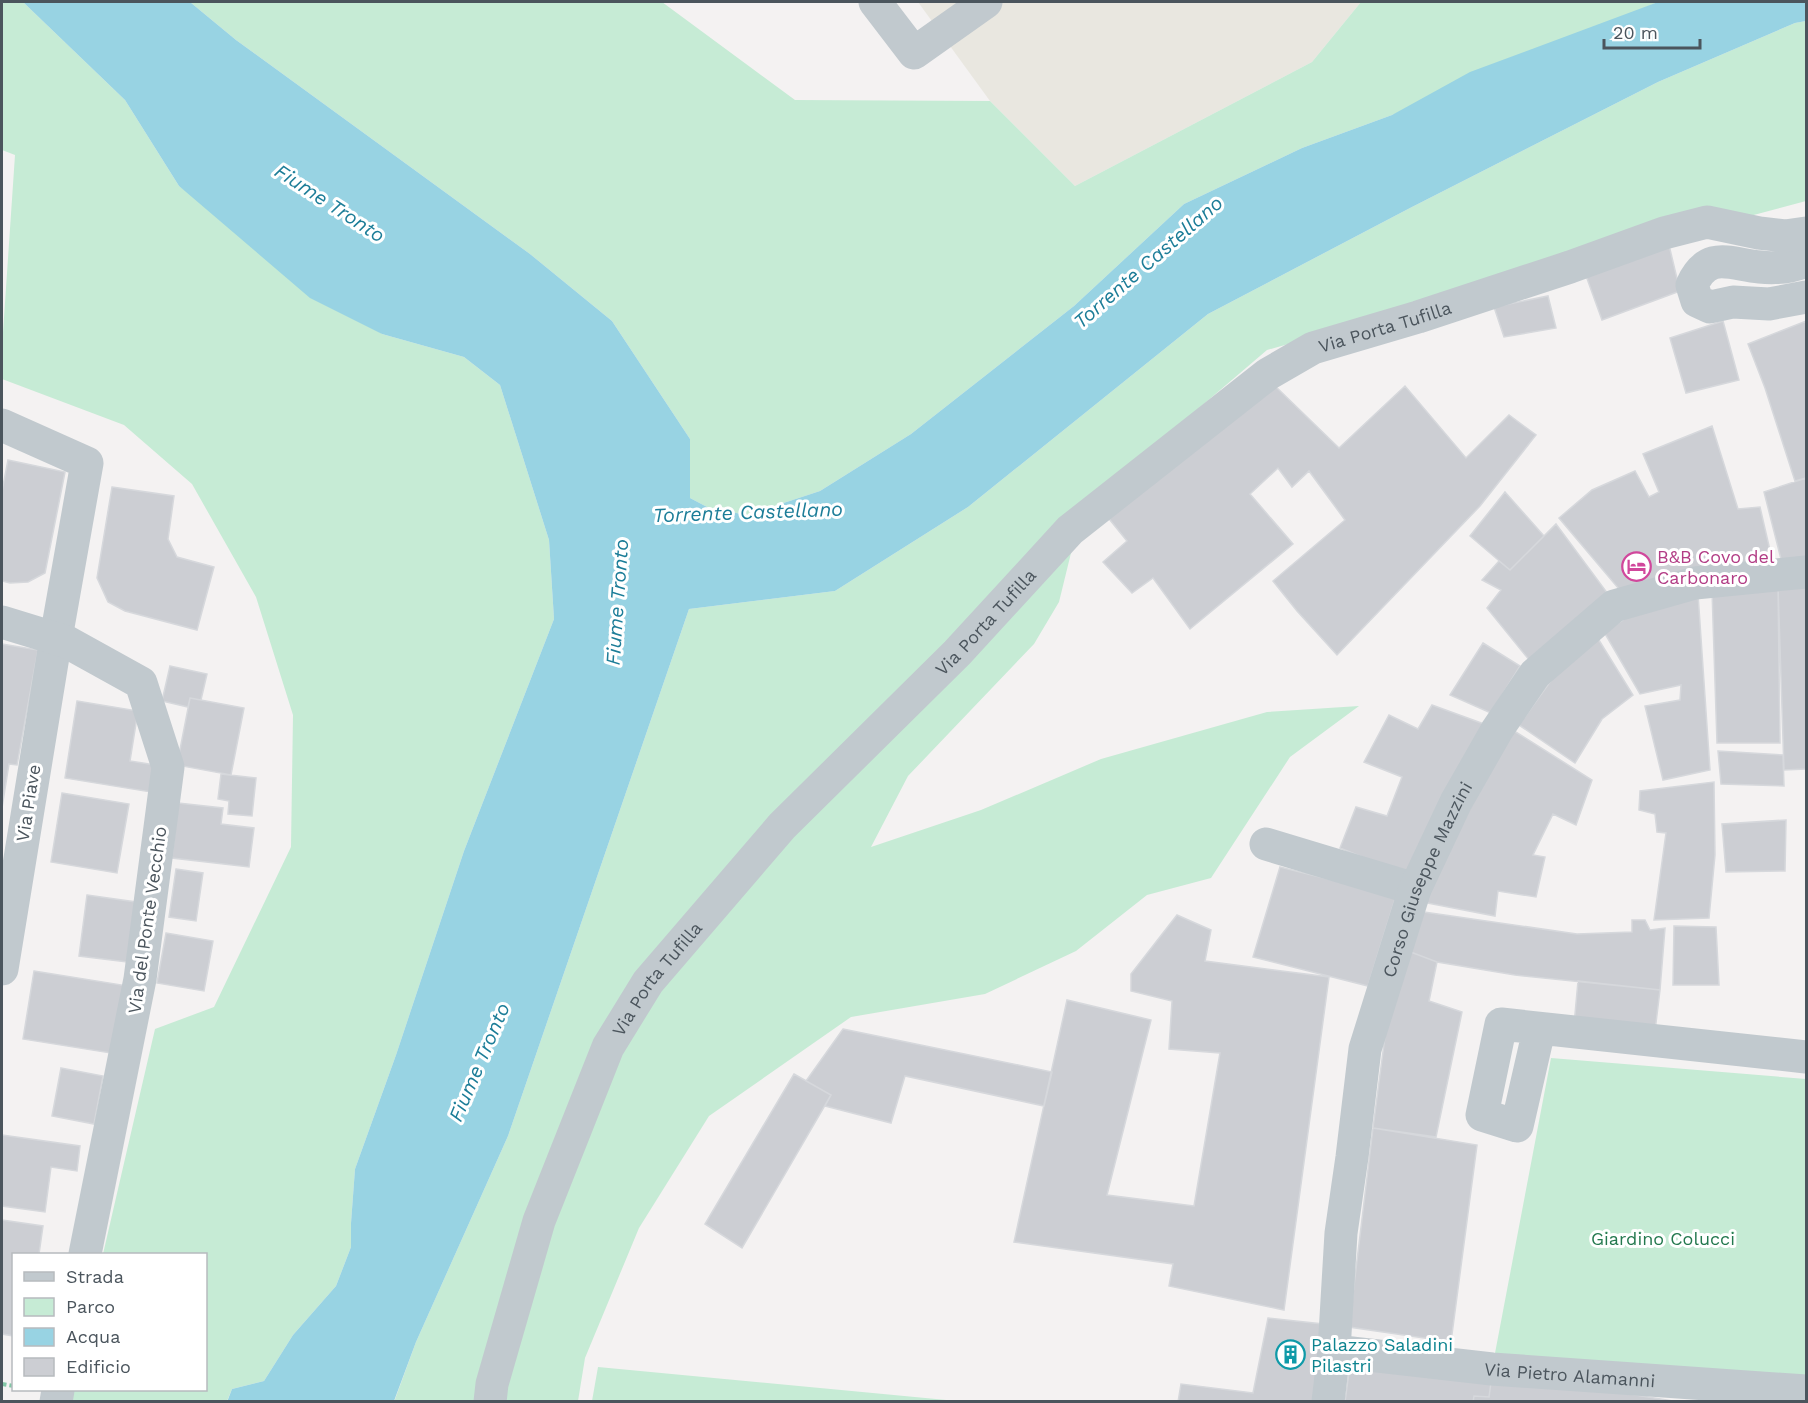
<svg xmlns="http://www.w3.org/2000/svg" width="1808" height="1403" font-family="'Work Sans',sans-serif">
<rect width="100%" height="100%" fill="#f4f2f2"/>
<path fill="#e9e7e0" d="M918 2H1361L1312 62 1075 186 990 101Z"/>
<path fill="#c6ebd5" d="M2 2H23L125 100 179 186 382 334 464 357 500 385 549 540 554 619 464 851 396 1055 355 1169 351 1223V1247L336 1286 293 1335 264 1381 232 1389 227 1401H68L71 1390H206V1254H103L155 1029 214 1007 291 847 293 715 256 597 192 484 124 425 2 379V347L15 155 2 150Z
M190 2H662L795 100 990 101 1075 186 1312 62 1361 2H1658L1392 115 1302 148 1184 204 1074 306 911 434 820 491 747 515 709 508 690 498V439L612 321 530 254 236 40Z
M1806 21V201L1558 267 1267 350 1082 508 1059 602 1034 644 908 776 871 847 981 810 1101 759 1267 712 1359 706 1290 757 1211 878 1147 895 1076 951 985 994 851 1017 709 1116 639 1228 585 1358 578 1401 394 1402 416 1342 508 1136 689 609 835 591 968 507 1208 314 1410 208 1658 82 1795 23Z
M1551 1058 1806 1079V1391L1492 1369Z
M598 1367 957 1401H592Z"/>
<path fill="#98d3e3" d="M23 2H190L236 40 530 254 612 321 690 439V498L709 508 747 515 820 491 911 434 1074 306 1184 204 1302 148 1392 115 1470 72 1658 2H1806V21L1795 23 1658 82 1410 208 1208 314 968 507 835 591 689 609 508 1136 416 1342 394 1401 227 1402 232 1389 264 1381 293 1335 336 1286 351 1247V1223L355 1169 396 1055 464 851 554 619 549 540 500 385 464 357 382 334 310 298 179 186 125 100Z"/>
<path fill="#ccced3" stroke="#d6d8dc" stroke-width="1.5" d="M1669 245 1680 291 1602 320 1585 273Z
M1548 296 1556 328 1504 337 1494 307Z
M1723 321 1739 380 1686 393 1670 338Z
M1806 321V478L1795 481 1765 388 1748 344Z
M1272 383 1339 448 1405 386 1466 458 1509 415 1536 435 1480 506 1337 655 1297 611 1273 581 1345 520 1309 471 1292 487 1278 468 1250 494 1293 544 1190 629 1153 578 1132 593 1103 562 1127 541 1106 515Z
M1712 426 1738 509 1760 507 1772 559 1624 595 1559 518 1592 490 1635 471 1649 497 1659 492 1643 454Z
M8 460 65 472 45 573 28 582 10 583 2 581V491Z
M1806 478V561L1782 563 1764 492Z
M112 487 174 496 168 539 177 557 214 567 197 630 125 611 108 602 97 578Z
M1505 492 1544 536 1510 570 1470 536Z
M1556 524 1611 598 1530 661 1487 608 1501 590 1482 580 1499 561 1510 570Z
M1806 585V769L1784 770 1778 586Z
M1778 586 1780 743H1717L1712 591Z
M1698 594 1710 770 1663 780 1645 706 1680 700 1681 685 1640 694 1604 632 1640 609Z
M1597 637 1633 695 1602 719 1575 763 1519 725 1563 664Z
M1483 643 1520 666 1491 713 1450 695Z
M2 644 38 650 17 765 9 764 2 808Z
M170 666 207 674 201 700 190 698 188 707 162 701Z
M190 698 244 708 231 775 177 765Z
M77 701 138 711 130 761 162 766 157 793 65 778Z
M1432 705 1484 724 1409 876 1340 848 1356 807 1387 816 1402 777 1364 762 1389 715 1418 729Z
M1511 729 1592 780 1576 825 1553 814 1533 855 1545 857 1536 897 1498 891 1495 916 1422 902Z
M1718 751 1783 755 1784 786 1721 784Z
M221 774 256 778 252 816 228 814 229 801 218 799Z
M1714 782 1715 855 1709 918 1654 920 1666 833 1657 832 1655 814 1639 810 1640 791Z
M62 793 129 804 117 873 51 862Z
M178 803 223 808 221 824 254 828 249 867 172 858Z
M1786 820 1785 871 1726 872 1722 824Z
M1280 867 1396 896 1368 986 1253 957Z
M176 869 203 873 196 921 169 917Z
M87 895 143 903 135 963 79 956Z
M1417 911 1577 934 1632 932V920H1645L1650 930 1665 928 1660 990 1515 975 1437 962 1408 951Z
M1177 915 1211 930 1205 961 1329 977 1284 1310 1169 1286 1173 1264 1014 1242 1067 1000 1151 1020 1107 1195 1194 1206 1220 1053 1169 1049 1172 1001 1131 991V974Z
M1674 926 1716 927 1719 985H1673Z
M166 933 213 941 204 991 157 983Z
M1408 951 1437 962 1429 1001 1462 1012 1436 1137 1373 1128 1386 1029Z
M34 971 128 986 117 1054 23 1039Z
M1578 981 1660 990 1655 1031 1574 1025Z
M843 1029 1052 1072 1044 1106 905 1076 891 1123 825 1106 831 1095 806 1081Z
M61 1068 103 1076 94 1124 52 1116Z
M794 1074 831 1095 742 1248 705 1224Z
M1373 1128 1477 1145 1451 1342 1349 1327Z
M2 1135 80 1146 77 1171 51 1167 45 1212 2 1206Z
M2 1220 43 1226 39 1254H14V1336L2 1334Z
M1268 1318 1323 1324 1314 1402H1178L1181 1384 1253 1393Z
M1351 1357 1492 1375 1489 1397 1474 1396 1473 1402H1345Z
M1492 1375 1574 1385 1679 1402H1473L1474 1396 1489 1397Z"/>
<g fill="none" stroke-linecap="round" stroke-linejoin="round">
<path stroke="#82c6a5" stroke-width="4" stroke-dasharray="4.5 3" stroke-linecap="butt" d="M2 1384 14 1386"/>
<g stroke="#c1c9ce" stroke-width="33">
<path d="M875 2 914 53 986 2"/>
<path d="M1806 261C1791 267 1777 269 1760 267 1729 264 1708 250 1692 285L1697 301 1710 307 1733 302 1769 304 1806 297"/>
<path d="M2 425 87 463 56 638 2 969"/>
<path d="M2 622 67 642 141 683 168 767 140 979 85 1254"/>
<path d="M1266 844 1415 889"/>
<path d="M1539 1030 1517 1126 1482 1115 1501 1024 1806 1057"/>
<path id="s1" d="M1334 1351 1492 1369 1806 1391"/>
<path d="M56 1402 58 1390"/>
<path id="s2" d="M490 1402 492 1384 539 1221 608 1047 648 982 782 826 957 653 1070 530 1268 374 1313 348 1418 317 1570 267 1664 233 1707 222 1759 233 1785 236 1806 233"/>
<path id="s3" d="M1328 1402 1334 1351 1341 1233 1352 1157 1365 1049 1415 889 1456 802 1497 730 1535 674 1614 606 1695 583 1806 572"/>
</g>
</g>
<defs>
<symbol id="hotel-ring" viewBox="-11 -11 22 22"><circle r="9.5" fill="#fff" stroke="#d1479c" stroke-width="1.5"/><path d="M-6-4.5h1.5V1H6V5H4.5V3h-9V5H-6ZM-4 0a1.8 1.8 0 1 1 3.6 0ZM.5 0V-2.5h3Q6-2.5 6 0Z" fill="#d1479c"/></symbol>
<symbol id="building-ring" viewBox="-11 -11 22 22"><circle r="9.5" fill="#fff" stroke="#0f9aa8" stroke-width="1.5"/><path d="M-4-6H4V6H1V3H-1V6H-4ZM-2.5-4.3h1.7v1.8h-1.7ZM.8-4.3h1.7v1.8H.8ZM-2.5-1h1.7V.8h-1.7ZM.8-1h1.7V.8H.8Z" fill="#0f9aa8"/></symbol>
</defs>
<g fill-rule="evenodd">
<use href="#hotel-ring" x="1620" y="550" width="33" height="33"/>
<use href="#building-ring" x="1274" y="1338" width="33" height="33"/>
</g>
<g text-anchor="middle" dominant-baseline="central" stroke-width="6" stroke-linejoin="round" paint-order="stroke">
<g font-size="18" fill="#4b555d" stroke="#fff">
<text stroke="none"><textPath href="#s2" startOffset="1449">Via Porta Tufilla</textPath></text>
<text stroke="none"><textPath href="#s2" startOffset="945">Via Porta Tufilla</textPath></text>
<text transform="translate(28 803) rotate(-81)">Via Piave</text>
<text stroke="none"><textPath href="#s3" startOffset="536">Corso Giuseppe Mazzini</textPath></text>
<text transform="translate(147 920) rotate(-82)">Via del Ponte Vecchio</text>
<text stroke="none"><textPath href="#s2" startOffset="459">Via Porta Tufilla</textPath></text>
<text stroke="none"><textPath href="#s1" startOffset="237">Via Pietro Alamanni</textPath></text>
</g>
<g font-size="18" fill="#b23c85" stroke="#fff" text-anchor="start">
<text x="1657" y="556">B&amp;B Covo del<tspan x="1657" dy="21">Carbonaro</tspan></text>
</g>
<g font-size="18" fill="#23784e" stroke="#fff">
<text x="1663" y="1238">Giardino Colucci</text>
</g>
<g font-size="18" fill="#0d838f" stroke="#fff" text-anchor="start">
<text x="1311" y="1344">Palazzo Saladini<tspan x="1311" dy="21">Pilastri</tspan></text>
</g>
<g font-size="20" font-style="italic" fill="#1c7d98" stroke="#fff">
<text transform="translate(330 203) rotate(33)">Fiume Tronto</text>
<text transform="translate(1148 262) rotate(-41)">Torrente Castellano</text>
<text transform="translate(748 512) rotate(-2)">Torrente Castellano</text>
<text transform="translate(617 602) rotate(-86)">Fiume Tronto</text>
<text transform="translate(479 1062) rotate(-67)">Fiume Tronto</text>
</g>
</g>
<rect width="1808" height="1403" fill="none" stroke="#4b555d" stroke-width="6"/>
<rect x="12" y="1253" width="195" height="138" fill="#ffffff" stroke="#b7bbbe" stroke-width="1.5"/>
<rect x="24" y="1272" width="30" height="9" fill="#c1c9ce" stroke="#b7bbbe" stroke-width="1.5"/>
<text x="66" y="1283" font-size="18" fill="#4b555d">Strada</text>
<rect x="24" y="1298" width="30" height="18" fill="#c6ebd5" stroke="#b7bbbe" stroke-width="1.5"/>
<text x="66" y="1313" font-size="18" fill="#4b555d">Parco</text>
<rect x="24" y="1328" width="30" height="18" fill="#98d3e3" stroke="#b7bbbe" stroke-width="1.5"/>
<text x="66" y="1343" font-size="18" fill="#4b555d">Acqua</text>
<rect x="24" y="1358" width="30" height="18" fill="#ccced3" stroke="#b7bbbe" stroke-width="1.5"/>
<text x="66" y="1373" font-size="18" fill="#4b555d">Edificio</text>
<path d="M1604 39v9h96v-9" fill="none" stroke="#4b555d" stroke-width="3"/>
<text x="1613" y="39" font-size="18" fill="#4b555d" stroke="#ffffff" stroke-width="4.5" paint-order="stroke">20 m</text>
</svg>
